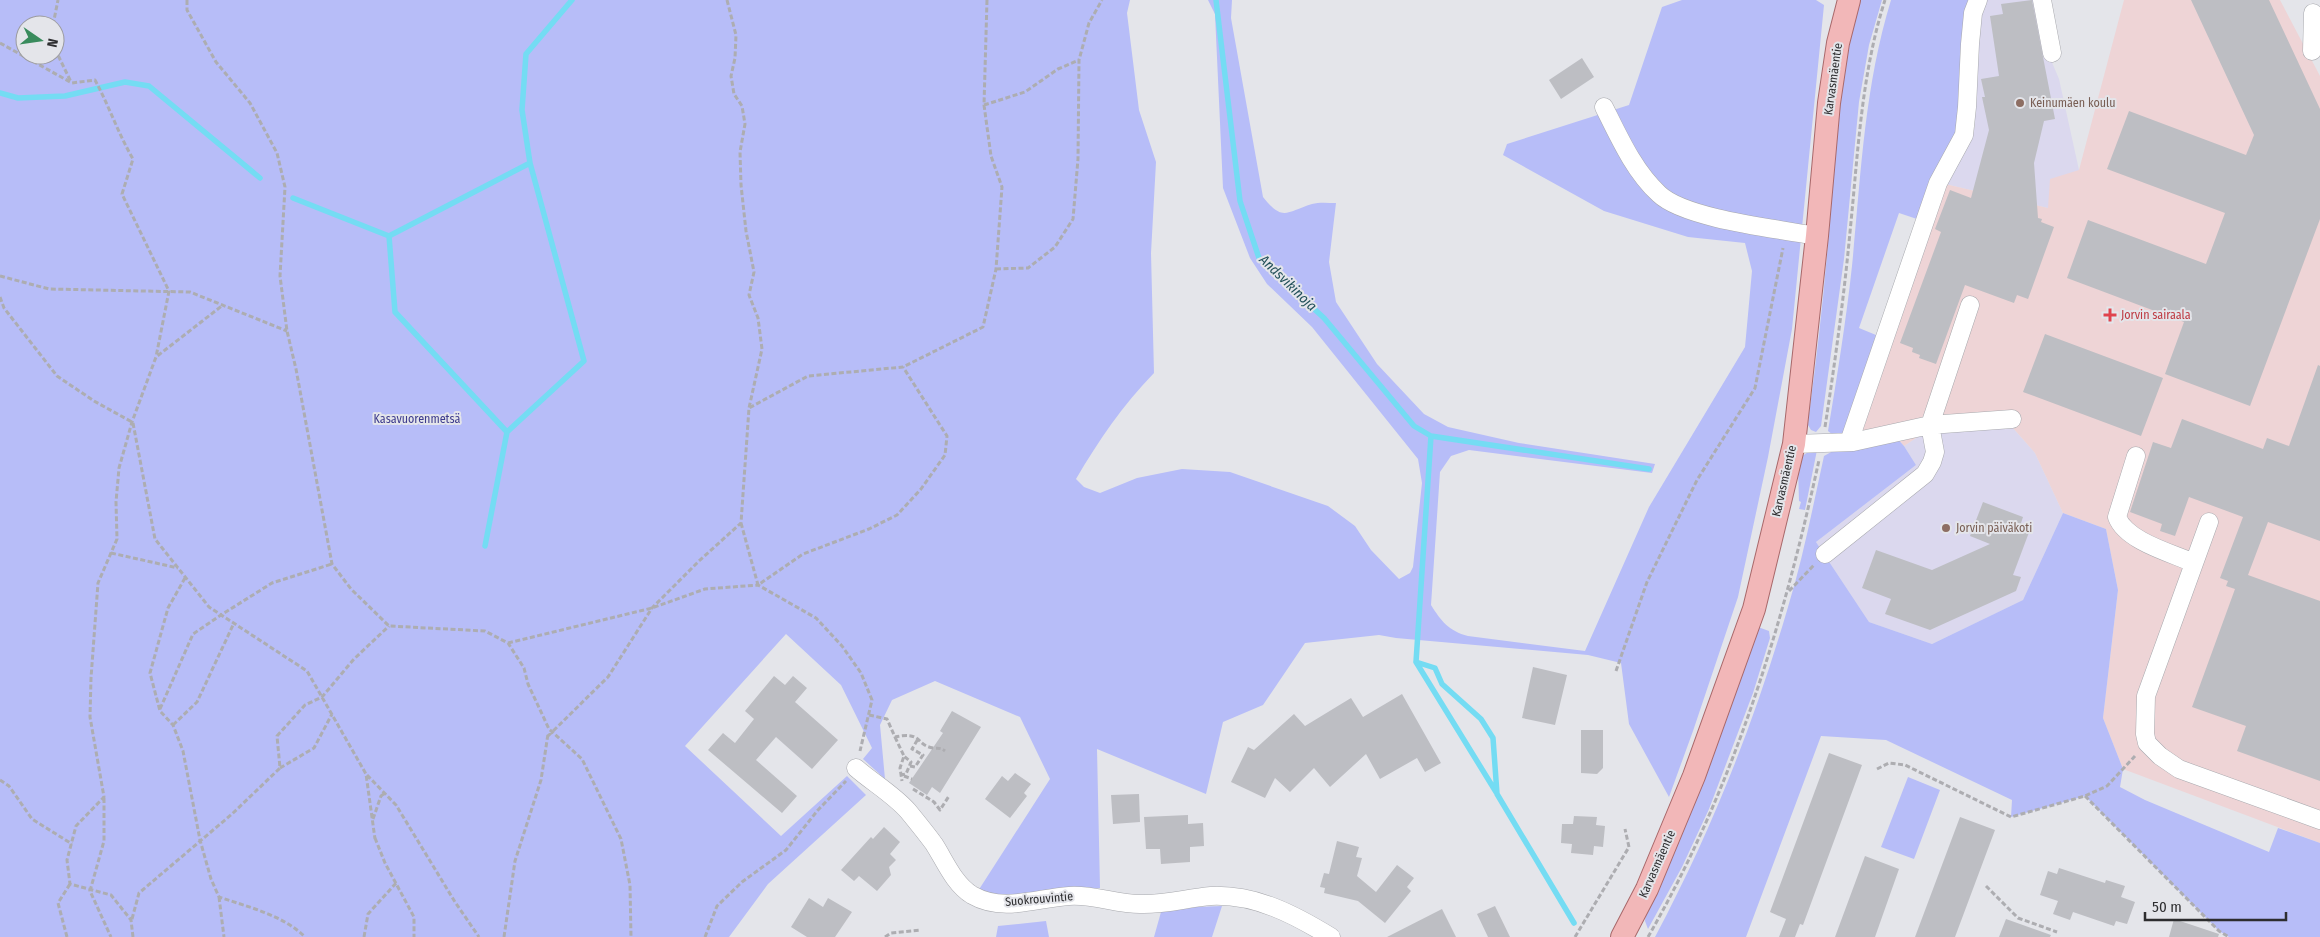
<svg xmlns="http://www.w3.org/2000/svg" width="2320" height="937" font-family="'Fira Sans Condensed',sans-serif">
<rect width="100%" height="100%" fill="#e4e5ea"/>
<path fill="#dbd8ee" d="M1982 0H2039L2048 53 2059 79 2079 170 2048 208 1945 184 1975 127 1976 19Z
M1978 422 2013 428 2035 453 2063 513 2023 600 1932 644 1869 622 1816 542 1916 465 1904 446 1919 436Z"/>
<path fill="#eed4d6" d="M2124 0H2280L2320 76V843L2123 769 2103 718 2118 590 2106 529 2063 513 2035 453 2013 428 1978 422 1919 436 1904 446 1894 435 1854 445 1945 184 2048 208 2050 179 2079 170Z"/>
<path fill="#b7bdf8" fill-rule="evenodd" d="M0 0H1130L1127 13 1139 110 1156 162 1151 253 1154 373C1122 406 1099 440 1076 479L1084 487 1100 493 1137 478 1182 469 1230 472 1328 506 1355 526 1371 550 1399 579 1410 573 1413 567 1422 483 1418 459 1312 327 1267 284 1250 258 1223 188 1215 14 1208 0H1232L1231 18 1263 197C1283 222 1286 212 1312 204 1319 202 1328 203 1336 203L1329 262 1336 302 1377 364 1424 414 1448 427 1519 443 1655 464 1652 473 1469 450 1451 456 1440 472 1431 605C1441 621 1449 631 1468 636L1585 651 1649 507 1745 347 1752 271 1745 243 1688 237 1604 211 1503 155 1507 144 1629 105 1662 7 1682 0H1816L1824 5 1792 329 1768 457 1738 597 1693 731 1669 797 1629 724 1621 663 1588 655 1396 638 1379 635 1305 643 1263 705 1223 722 1206 794 1097 749 1100 888 1003 897 978 891 1050 779 1020 717 935 681 892 700 880 725 885 779 863 759 872 748 841 685 786 634 685 746 781 836 847 776 866 795 768 884 729 937H0ZM25 25H55V55H25Z
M1859 0H1882L1869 45 1859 102 1844 259 1821 426 1816 432 1811 430 1808 425 1809 414C1818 349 1825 284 1830 218 1836 144 1841 72 1859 0Z
M1891 0H1971L1957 134 1917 219 1899 213 1859 328 1876 335 1850 429 1845 434 1833 435 1828 431C1837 377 1846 321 1852 266 1861 176 1864 88 1891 0Z
M1894 435 1904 446 1916 465 1816 542 1869 622 1932 644 2023 600 2063 513 2106 529 2118 590 2103 718 2123 769 2120 787 2145 800 2269 852 2278 828 2320 843V937H2229L2219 931 2085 796 2011 817 2012 800 1886 740 1821 736 1746 937H1655C1711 832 1755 721 1788 607 1803 558 1813 506 1824 456L1833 451Z
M1817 450 1805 510 1799 509 1801 502 1799 501 1798 469 1802 456 1810 451Z
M1758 627 1769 631 1770 638 1753 693 1709 809 1682 867 1648 929 1645 921 1646 912 1696 800Z
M1908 777 1940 790 1914 859 1881 847Z
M1222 906 1212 937H1154L1161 912 1196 907Z
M1046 921 1049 937H996L998 926Z"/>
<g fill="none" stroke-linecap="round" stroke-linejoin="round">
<path stroke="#74dcf3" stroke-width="5.5" d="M1216 0 1240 201 1259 258 1324 318 1414 426 1431 436 1649 469
M0 93 18 98 65 96 125 82 149 86 260 178
M293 198 389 236 530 163 522 110 526 54 572 0
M389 236 395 312 507 432 584 361 530 163
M1431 436 1416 662 1435 668 1442 684 1481 719 1493 738 1497 794 1574 923
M485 546 507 432
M1416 662 1496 792"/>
</g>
<path fill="#bdbec3" d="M2032 0 2055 119 2044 121 2034 163 2038 218 2042 219 2041 222 2054 227 2028 299 2017 295 2014 303 1965 285 1936 364 1919 358 1920 355 1912 352 1913 348 1900 343 1941 232 1935 229 1950 190 1971 198 1989 130 1982 97H1985L1981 79 1999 76 1990 16 2003 14 2001 4Z
M2191 0H2269L2320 109V219L2250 406 2165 374 2184 322 2067 278 2088 220 2206 264 2225 213 2107 169 2129 111 2246 155 2254 135Z
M1582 58 1594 77 1561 99 1549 80Z
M2045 334 2163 378 2141 436 2023 392Z
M2318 365 2320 366V541L2268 522 2248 575 2320 601V781L2237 751 2246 726 2192 707 2235 589 2226 586 2228 581 2220 578 2243 517 2189 497 2175 536 2160 531 2162 524 2130 512 2153 442 2171 448 2182 419 2263 449 2267 438 2289 446Z
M1983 502 2023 517 2021 523 2031 527 2013 575 2021 577 2016 591 1930 630 1885 614 1891 599 1862 588 1876 550 1932 570 1990 544 1970 536Z
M1533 667 1567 675 1555 725 1522 718Z
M774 676 785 685 793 676 807 688 795 702 838 740 812 769 776 737 756 760 797 796 782 813 708 750 723 733 735 743 754 719 745 711Z
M1402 694 1441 763 1425 772 1417 758 1380 779 1366 754 1330 787 1314 768 1290 792 1275 778 1265 798 1231 782 1248 747 1254 750 1294 714 1305 726 1351 698 1363 717Z
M952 711 981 727 940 793 932 787 927 795 909 783 943 733 940 731Z
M1581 730H1603V768L1597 774 1581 773Z
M1829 753 1862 765 1803 925 1800 924 1795 937H1779L1786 919 1770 912Z
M1015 773 1031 784 1024 793 1027 796 1010 818 985 799 1002 776 1008 781Z
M1139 794 1140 822 1113 824 1111 795Z
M1188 815V824L1203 823 1204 846 1190 847V862L1161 864 1160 849H1146L1144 817Z
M1574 816 1597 817 1596 825 1605 826 1603 847 1594 846 1593 855 1571 853 1572 844 1561 843 1562 824H1573Z
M1960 817 1995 830 1955 937H1915Z
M884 827 900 842 890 854 896 860 889 867 891 875 877 891 859 876 854 881 841 870 871 837 873 839Z
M1337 841 1359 847 1356 857 1362 858 1357 876 1376 892 1397 865 1414 878 1407 887 1411 891 1385 923 1358 901 1324 893 1325 888 1320 887 1324 873 1329 874Z
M1865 856 1899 869 1875 937H1835Z
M2059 868 2105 883 2106 880 2125 886 2121 897 2135 902 2127 924 2116 921 2114 926 2073 912 2070 920 2053 914 2058 901 2040 895 2048 871 2057 874Z
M809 898 823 907 828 898 852 912 835 937H807L791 927Z
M1495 906 1510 937H1488L1477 914Z
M1442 909 1456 937H1387Z
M2006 919 2051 935 2050 937H1999Z
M2174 919 2219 934 2218 937H2169Z"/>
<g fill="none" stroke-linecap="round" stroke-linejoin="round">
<defs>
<path id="minor" d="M2042 0 2052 53
M2312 51 2313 13
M1604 107C1619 137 1634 171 1659 194 1685 219 1779 229 1817 236
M1849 442 1938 183 1964 135 1967 107 1970 44 1973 13 1978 0
M1794 444 1853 442 1930 425 2012 419
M2136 456 2117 517C2126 541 2171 553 2194 563
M2209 522 2146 696 2145 734 2147 743 2160 756 2179 769 2320 820
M1825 554 1925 474 1932 462 1935 452 1930 425 1970 305
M856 768C872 782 894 795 908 811 917 822 926 833 934 844 945 861 954 884 972 895 1003 913 1037 898 1069 896 1093 894 1116 904 1140 904 1164 905 1187 898 1211 896 1256 894 1295 915 1331 937"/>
<path id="major" d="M1622 937 1647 889 1694 776 1754 609 1794 444 1817 236 1829 103 1838 43 1849 0"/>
</defs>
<use href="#minor" stroke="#a8a9ae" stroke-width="19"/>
<use href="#major" stroke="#a8686a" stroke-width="24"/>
<path stroke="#adadb1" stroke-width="3" stroke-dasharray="5 2.5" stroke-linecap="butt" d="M187 0V10L216 62 250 103 277 153 285 187 280 276 287 331 296 369 332 564 351 589 389 626 485 631 508 643 524 668 528 684 549 729 582 759 621 839 630 885 631 937
M727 0 736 35 735 58 731 76 734 94 742 106 745 124 740 152 741 185 746 231 754 272 749 295 758 318 762 349 749 408
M53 25 58 0
M0 43 72 83 95 80C109 106 118 133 133 159L122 194 169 291 156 357
M55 49 71 82
M984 105 1025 92 1058 69 1079 60
M996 269 1028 268 1055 247 1073 219 1078 159 1079 60 1089 23 1102 0
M0 276 49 289 190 292 287 331
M0 297 4 308 57 376 94 401 132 422
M133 423 155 539 209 607 307 671 366 774 375 839
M1825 427C1835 362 1844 297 1850 232 1858 154 1861 75 1885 0
M741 523 758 585 803 554 869 529 897 515 921 489 945 455 947 436 903 367
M111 553 178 568
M185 578 168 608 150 673 160 711 173 725 183 751 200 840 211 879 219 897C248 907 283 915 305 937
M1789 591 1814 565
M508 643 652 608 705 589 758 585 816 618 842 646 861 673 872 700 860 751
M1616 671 1647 582 1697 480 1755 388 1783 248
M160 709 193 634 221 615 272 583 332 564
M869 715 887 719 895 737C923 731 915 745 933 748 938 749 940 747 945 751
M173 725 197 702 234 623
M548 736 608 677 652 608 699 561 741 523 749 408 808 376 903 367 983 327 996 269 1002 187 991 156 984 105 987 0
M895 737 904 756 900 768 902 781
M910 766 915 767 923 755 912 749 918 739
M280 768 314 748 332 714
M1877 769 1889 763 1905 765 2011 817 2085 796 2107 786 2135 756
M367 775 396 805 455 902 479 937
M900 775 906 774 911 762 904 756
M904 776 912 779
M0 780 9 786 32 819 72 844
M913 789 934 802 940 810 949 796
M2085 796 2219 931 2229 937
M104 798V841L90 891 111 937
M373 819 381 796 385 793
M375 838 385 863 414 917V937
M1986 886 2018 918 2057 932
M219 897 224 937
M132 919 139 893 232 814 280 768 277 736 305 705 322 697 354 659 389 626
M67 937 58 903 70 884
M133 937 131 920 111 895 70 884 67 860 76 826 104 797 90 717 91 678 98 583 117 539 116 502 119 468 132 422 156 357 223 305
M364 937 368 914 397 882
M504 937 515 861 541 780 548 734
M705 937 717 906 742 882 786 850 818 810 846 781
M885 937 891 933 921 930
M1575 937 1629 847 1625 829
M1648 937C1733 789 1783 626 1819 460"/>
<use href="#minor" stroke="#fff" stroke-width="18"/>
<use href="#major" stroke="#f2b7b8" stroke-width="22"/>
</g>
<g fill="#8d6e63" stroke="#e4e5ea" stroke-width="2">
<circle cx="2020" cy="103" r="5"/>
<circle cx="1946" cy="528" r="5"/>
</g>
<path fill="#e0444e" stroke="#e4e5ea" stroke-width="2" d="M2107.5 307.5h5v5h5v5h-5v5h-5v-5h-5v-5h5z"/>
<g text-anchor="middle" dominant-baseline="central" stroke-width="4" stroke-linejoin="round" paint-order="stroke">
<g font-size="12" fill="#2d2d2f" stroke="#e4e5ea">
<text transform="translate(1833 79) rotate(-82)">Karvasmäentie</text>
<text transform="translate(1784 481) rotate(-77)">Karvasmäentie</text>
<text transform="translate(1657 864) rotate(-66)">Karvasmäentie</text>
<text transform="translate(1039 899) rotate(-5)">Suokrouvintie</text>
</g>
<g font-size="12" fill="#785e54" stroke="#e4e5ea" text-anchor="start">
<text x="2030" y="103">Keinumäen koulu</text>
<text x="1956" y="528">Jorvin päiväkoti</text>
</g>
<g font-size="12" fill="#be3a42" stroke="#e4e5ea" text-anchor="start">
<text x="2121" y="315">Jorvin sairaala</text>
</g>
<g font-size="12" fill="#3d3b8d" stroke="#e4e5ea">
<text x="417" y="419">Kasavuorenmetsä</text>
</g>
<g font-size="14" font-style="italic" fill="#22505a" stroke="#e4e5ea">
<text transform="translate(1288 283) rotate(44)">Andsvikinoja</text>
</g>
</g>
<g transform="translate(40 40) rotate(103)"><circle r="24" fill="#e4e5ea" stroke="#9b9b9f"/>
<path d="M0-4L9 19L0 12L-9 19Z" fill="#398b5d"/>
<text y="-8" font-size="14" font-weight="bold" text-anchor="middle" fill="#2d2d2f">N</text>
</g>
<path d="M2145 912v8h141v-8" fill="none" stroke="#2d2d2f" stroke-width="2.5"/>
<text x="2152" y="912" font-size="15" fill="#2d2d2f" stroke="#e4e5ea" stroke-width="4" paint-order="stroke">50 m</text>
</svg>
